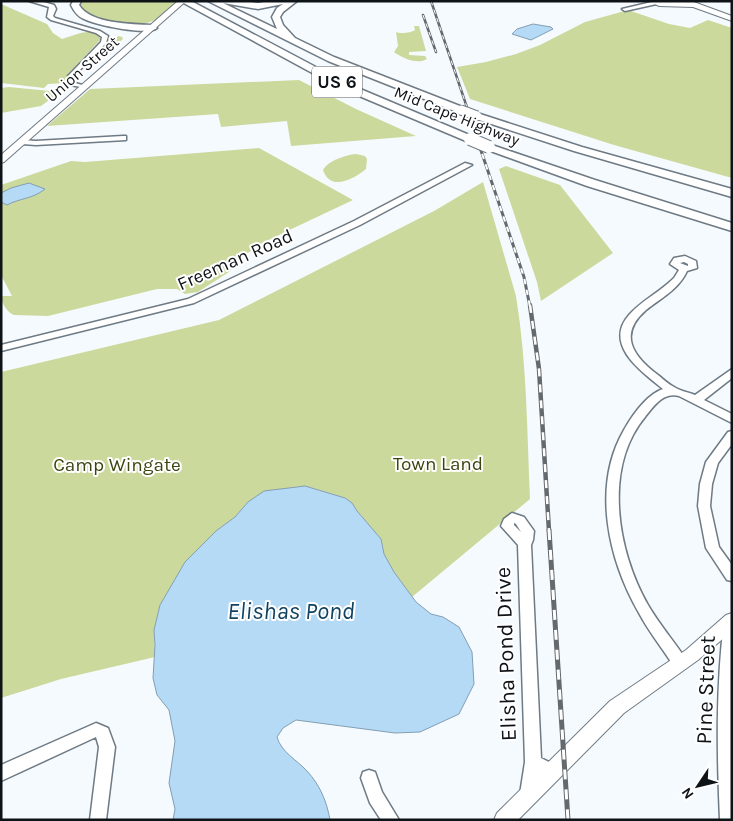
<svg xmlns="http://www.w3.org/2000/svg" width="733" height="821" font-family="Karla,sans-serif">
<rect width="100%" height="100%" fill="#f5fafe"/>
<path fill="#ccd99c" d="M80 1H176L177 2C171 9 161 18 153 21 130 30 97 23 79 7Z
M1 4 47 24 53 33 62 39C74 36 93 25 101 39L70 72 63 83 48 84 44 88 1 83Z
M628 10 669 24 690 28 708 20 732 28V178L614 145 470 99 457 67 486 62 516 54 540 45 585 22Z
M414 26H419L426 51 409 52V55L425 56 427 59C417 65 402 58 394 52L398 46 396 32C400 34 411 33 415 30Z
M119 36 122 37 123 39 100 59 94 60 93 57C99 48 108 40 119 36Z
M299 80 356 109 416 136 291 146 287 121 221 127 218 114 47 126 90 89Z
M9 87 50 91 55 93 56 95 41 106 1 113V88Z
M259 148 353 200 262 243 241 258 229 272 198 292 185 294 177 289H157L48 316 14 315C8 313 1 303 1 296H12L1 275V185L71 161 85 162Z
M356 154 365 156 367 159 366 169C354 179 330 192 323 170 328 161 345 155 356 154Z
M506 166 560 185 613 253 541 301 537 282 499 169Z
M483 182 516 296C527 363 527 431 530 499L412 597 394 572 384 554 381 539 357 511 352 503 345 498 305 486 248 502 235 517 216 531 185 562 160 605 154 630 155 657 61 679 1 698V372L219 320 434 211Z"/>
<path fill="#b5daf6" stroke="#839eb3" d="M533 24 551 27 553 29 531 40 512 34 517 29Z
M29 183 45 189C33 199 20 198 7 205L1 202V193L11 188Z
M305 486 345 498 352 503 357 511 381 539 384 554 394 572 416 602 431 614 443 617 459 627 472 652 474 684 459 714 420 732 395 733 296 720 283 728 277 737C281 752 297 760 307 771 320 785 327 802 330 820H173L175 809 169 783 175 741 169 710 157 695 153 678 155 645 154 630 160 605 185 562 216 531 235 517 248 502 264 491Z"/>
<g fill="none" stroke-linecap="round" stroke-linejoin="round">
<defs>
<path id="minor" d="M29 1H40L54 5 56 9 53 16 55 18 100 31 108 36 106 43 74 76 75 83 86 86V88L70 85 68 76 101 42 102 37 96 33 51 20 47 17 49 7Z
M656 1H670L625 11 622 9Z
M123 136H126V140L36 145 22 144 18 142 22 140 36 141Z
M465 163 472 165 360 225 194 303 1 351V345L188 299 354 221Z
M685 256 696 261 697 268 687 271C678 290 661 298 646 310 617 335 634 357 658 375 663 379 668 384 674 387 680 391 688 392 695 395L732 369V378L704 400 732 414V423L679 396C663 392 654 406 645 417 603 468 617 551 648 605 659 624 673 640 685 658L687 663 685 668 680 669 675 668C663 649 649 632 639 613 609 561 591 487 624 430 632 416 646 395 663 389 642 372 603 345 629 315 641 301 660 292 674 278L679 270 670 264 674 258ZM684 262 688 264V266L680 263Z
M732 431V444L718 463 712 484 710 506 719 547 732 565V581L727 580 706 548 698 506 700 484 706 462 728 432Z
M512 513 524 517 534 531 533 540 531 545 541 758 559 767 561 772 559 777 553 780 539 773 534 800 528 802 522 800 520 794 525 762 518 545 501 526 504 519ZM514 523 516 524 521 532 514 525Z
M731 616 732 820H720C717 753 716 688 724 622L726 618Z
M96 723 108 728 115 747 106 820H90L99 747 96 737 1 781V765Z
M369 770 375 772 382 792 399 820H381L370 803 361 778 363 772Z"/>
<path id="major" d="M178 1H186L4 162 1 163V155Z
M691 1 732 16V21L693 7 659 6 655 4 659 2Z
M732 613V631L698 660 624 713 518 820H494L497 813 610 701 686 650 726 615Z"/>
<path id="highway" d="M73 1H81L79 5C90 24 132 24 152 25L157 28C147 36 96 25 84 19 77 16 74 11 71 5Z
M180 1H191L346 83 474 137 476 139 474 141H466L338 87Z
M208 1H244L258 3 270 1H297L283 12 280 17 283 25 295 38 334 57 465 108 466 110 461 113 457 112 328 61ZM223 3 258 9 283 4 277 8 272 17 277 29Z
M477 113 582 147 732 189V197L574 151 473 118 472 116 473 114Z
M489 144 595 180 732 223V231L587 186 485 149 483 147Z"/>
</defs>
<use href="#minor" stroke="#6e7a84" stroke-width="3"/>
<use href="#major" stroke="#6e7a84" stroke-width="2"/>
<use href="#highway" stroke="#6e7a84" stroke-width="3"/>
<use href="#minor" fill="#fff" fill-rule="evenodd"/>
<use href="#major" fill="#fff" fill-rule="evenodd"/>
<use href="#highway" fill="#fff" fill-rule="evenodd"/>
<defs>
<path id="rail-far3" d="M431 1 476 134
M423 15 436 52"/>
<path id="rail-far2" d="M475 133 524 277 530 307"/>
<path id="rail-far1" d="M530 305 539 369 549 531"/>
<path id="rail" d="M549 530 568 820"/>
</defs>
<use href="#rail-far3" stroke="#64696d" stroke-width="2.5"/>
<use href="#rail-far2" stroke="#64696d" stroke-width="3"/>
<use href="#rail-far1" stroke="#64696d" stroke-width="4.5"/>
<use href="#rail" stroke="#64696d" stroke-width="5"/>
<use href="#rail-far3" stroke="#fff" stroke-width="1" stroke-dasharray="4.5" stroke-linecap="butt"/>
<use href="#rail-far2" stroke="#fff" stroke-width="2" stroke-dasharray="5.5" stroke-linecap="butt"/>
<use href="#rail-far1" stroke="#fff" stroke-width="2.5" stroke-dasharray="8" stroke-linecap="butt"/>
<use href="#rail" stroke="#fff" stroke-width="3" stroke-dasharray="10" stroke-linecap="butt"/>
<defs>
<path id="highway-bridge-far1" d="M461 110 477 116"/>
<path id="highway-bridge" d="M470 139 489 147"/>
</defs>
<use href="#highway-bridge-far1" stroke="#6e7a84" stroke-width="11" stroke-linecap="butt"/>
<use href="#highway-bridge" stroke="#6e7a84" stroke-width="14" stroke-linecap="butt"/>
<use href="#highway-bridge-far1" stroke="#fff" stroke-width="9"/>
<use href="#highway-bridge" stroke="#fff" stroke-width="12"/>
</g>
<g text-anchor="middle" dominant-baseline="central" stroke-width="4" stroke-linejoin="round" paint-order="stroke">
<g font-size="16" fill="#0e1317" stroke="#fff">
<text transform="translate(82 69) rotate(-41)">Union Street</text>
<text transform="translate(457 116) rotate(22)">Mid Cape Highway</text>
</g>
<rect fill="#fff" stroke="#565a5d" stroke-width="1" x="312" y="66.5" width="50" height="31" rx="4"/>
<g font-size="18" font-weight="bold" fill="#0e1317">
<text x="337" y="82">US 6</text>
</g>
<g font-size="19" fill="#0e1317" stroke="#fff">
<text transform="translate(235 260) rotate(-24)">Freeman Road</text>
</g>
<g font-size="19" fill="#3c4410" stroke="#fff">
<text x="438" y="464">Town Land</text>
<text x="117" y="465">Camp Wingate</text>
</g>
<g font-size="22" fill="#0e1317" stroke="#fff">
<text transform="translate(506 654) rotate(-92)">Elisha Pond Drive</text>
<text transform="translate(706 690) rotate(-88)">Pine Street</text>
</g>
<g font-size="24" font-style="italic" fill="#114261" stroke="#fff">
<text x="291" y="611">Elishas Pond</text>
</g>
</g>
<rect width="733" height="821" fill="none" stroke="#0e1317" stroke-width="5"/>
<g transform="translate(698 786) rotate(235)" stroke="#ffffff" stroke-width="4" paint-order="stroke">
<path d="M0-4L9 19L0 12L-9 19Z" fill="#0e1317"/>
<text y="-8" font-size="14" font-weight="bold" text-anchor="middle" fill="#0e1317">N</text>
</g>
</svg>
